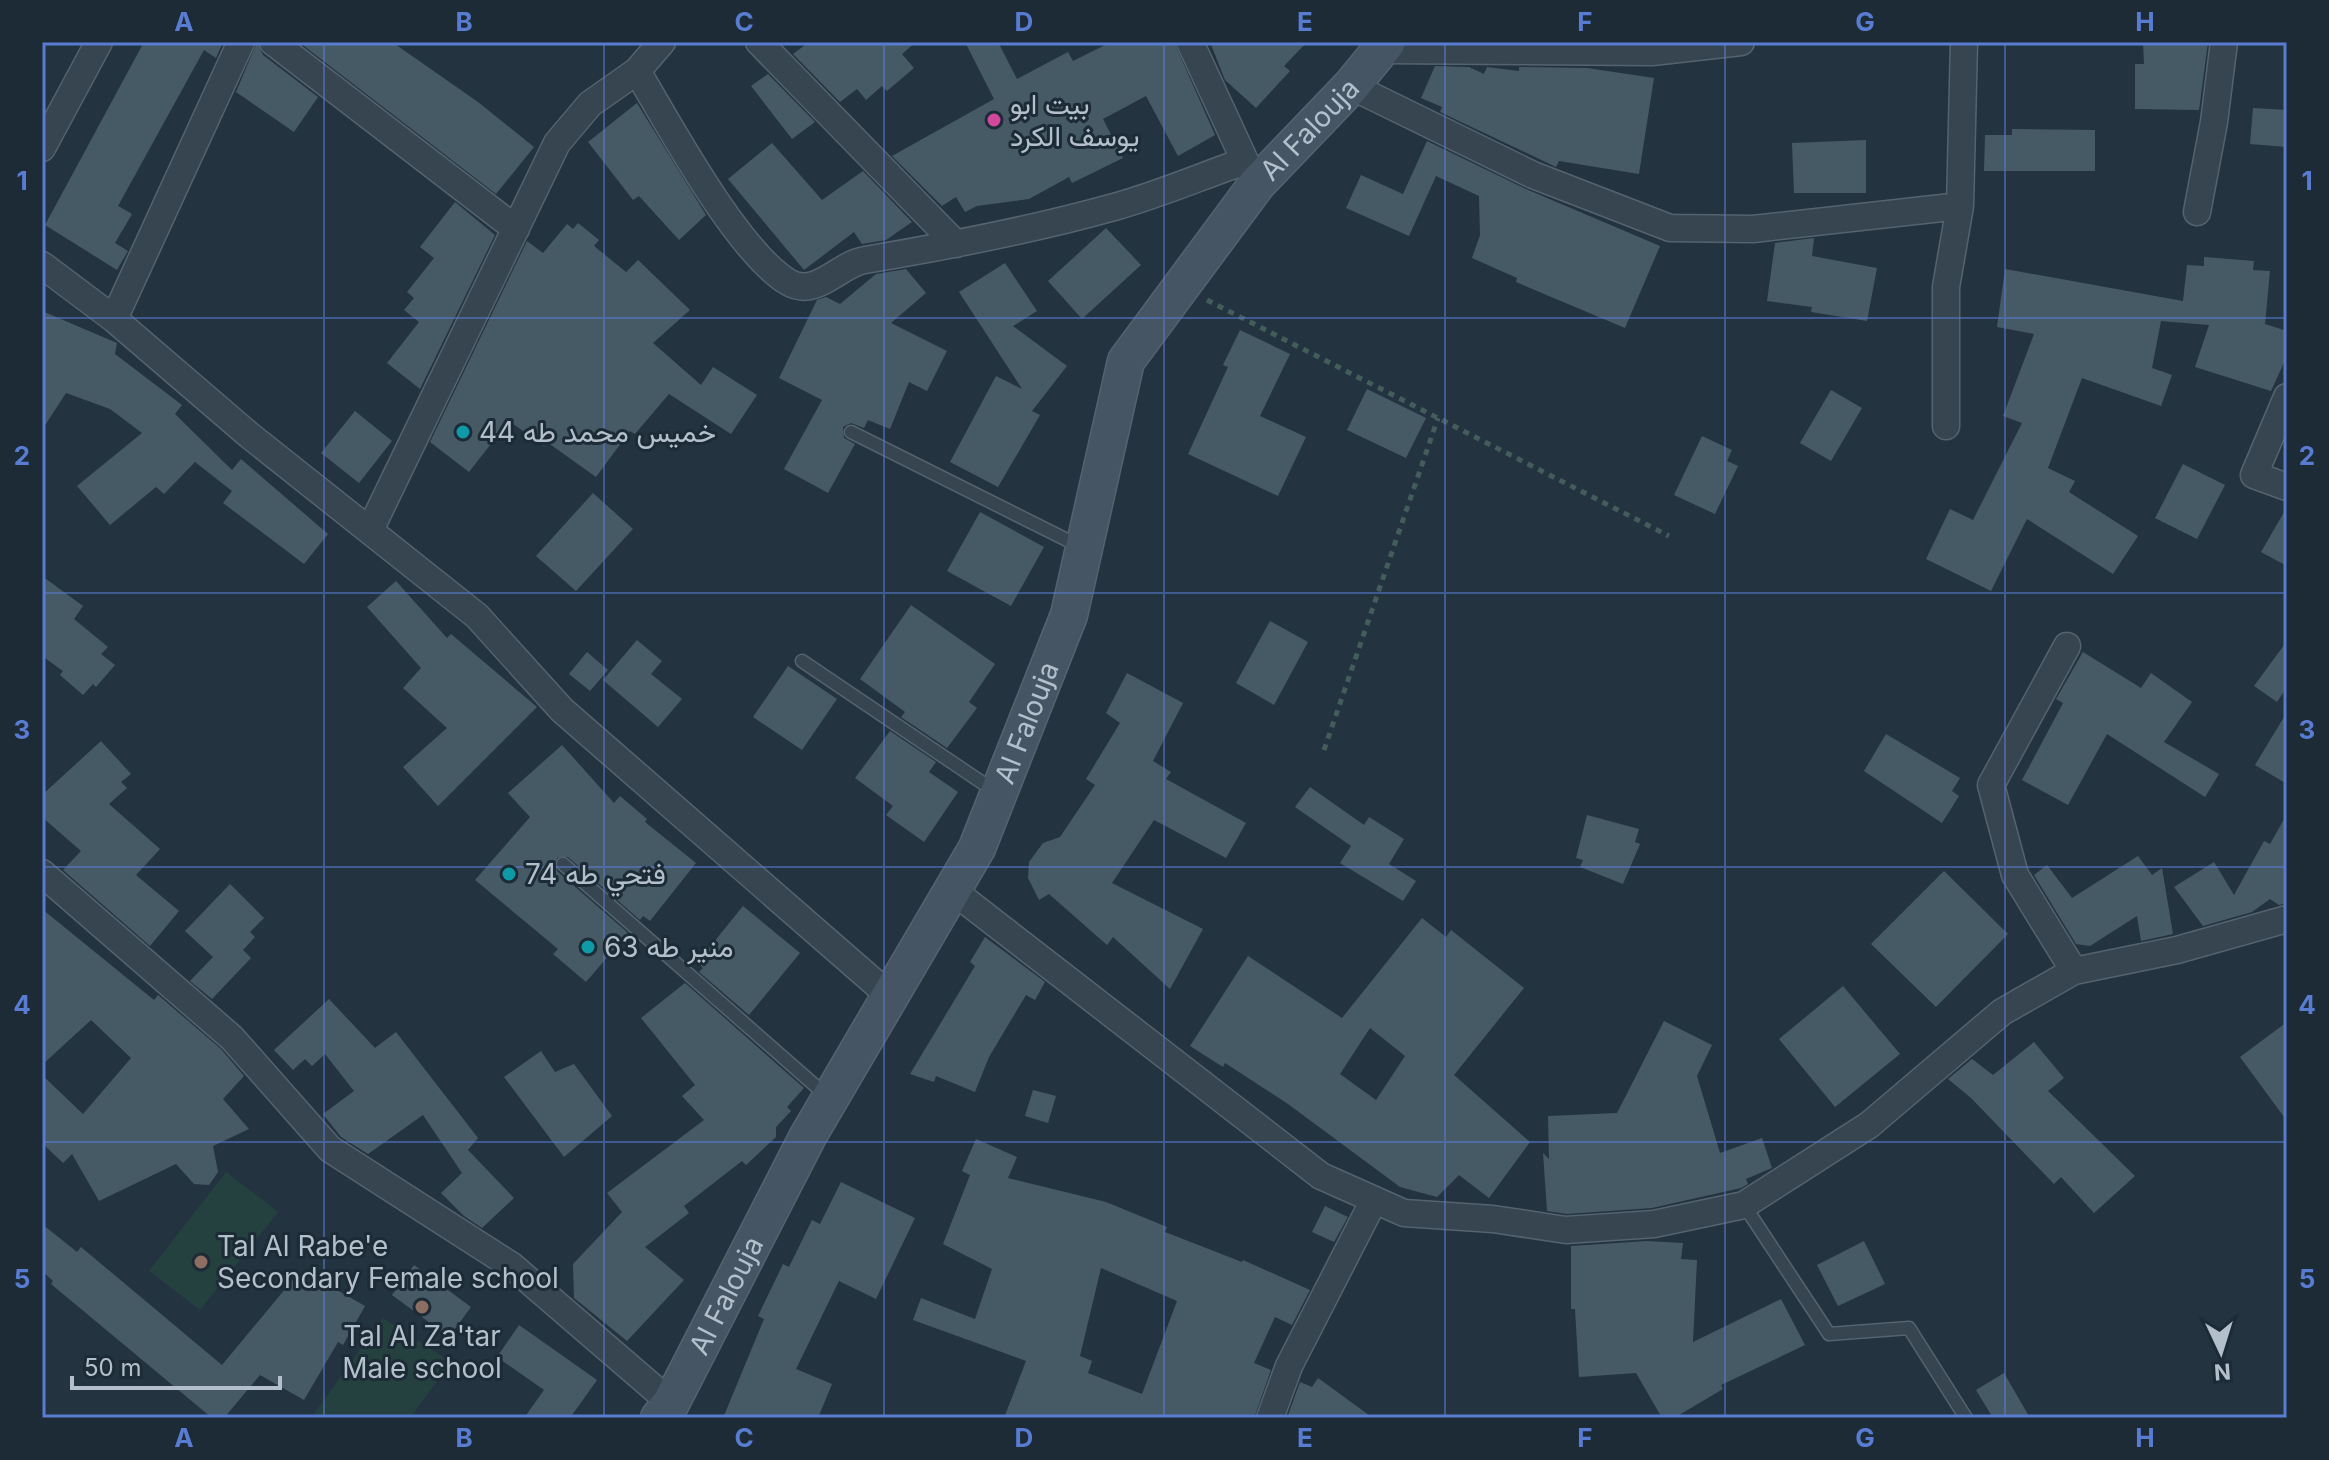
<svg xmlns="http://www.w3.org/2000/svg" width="2329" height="1460" font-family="Inter,Vazirmatn,sans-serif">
<rect width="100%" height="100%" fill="#233440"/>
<path fill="#25413f" d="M226 1172 278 1212 200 1310 149 1271Z
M383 1318 451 1362 410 1418H311Z"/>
<path fill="#465a66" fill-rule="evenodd" d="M144 42H223L216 58 204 50 118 206 132 214 115 243 128 251 117 270 45 225Z
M257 42 263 55 318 97 294 132 236 92Z
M307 42H392L478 102 534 147 496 194 304 46Z
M809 42H916L902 54 914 68 887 91 882 86 866 100 857 89 840 102 793 54Z
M965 42H998L1017 79 1068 52 1073 61 1111 42H1174L1215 135 1178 156 1146 96 1103 119 1123 158 1072 183 1069 177 1029 199 977 206 965 212 956 197 942 206 892 156 994 99Z
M1210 42H1307L1284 66 1290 71 1256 108 1225 80Z
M2143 42H2208L2199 110 2135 109V64H2144Z
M1435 66 1469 67 1484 74 1487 67 1519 71V67L1587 68 1654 78 1639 174 1559 161 1556 167 1440 112 1442 107 1421 98Z
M768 74 815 122 792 139 751 86Z
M637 103 706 215 679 240 639 196 633 200 588 142Z
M2253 108 2287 110V147L2250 144Z
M2012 129 2095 130V171H1984L1985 135H2012Z
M1866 140V193H1794L1792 143Z
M1427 141 1526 189 1660 246 1625 328 1516 282 1517 278 1472 258 1480 235 1479 196 1436 176 1409 236 1346 208 1361 175 1403 194Z
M772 143 822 200 863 171 912 222 886 240 862 244 854 232 804 270 728 179Z
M455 202 495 235 420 389 387 363 419 322 404 310 414 298 407 292 434 258 420 247Z
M578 223 599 240 594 246 626 272 638 260 690 310 653 343 701 385 713 367 757 395 731 434 669 394 635 434 630 431 596 477 547 442 544 446 509 421 469 472 430 442 527 241 543 253 567 224 573 229Z
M1106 228 1141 265 1082 319 1048 281Z
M1814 238 1812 256 1877 268 1867 321 1811 312 1812 307 1767 301 1775 243Z
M2204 257 2254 261 2253 270 2270 271 2265 324 2287 331V356L2271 391 2195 367 2209 325 2161 321 2152 368 2172 375 2161 406 2082 378 2048 468 2075 481 2069 492 2138 536 2113 574 2027 519 1991 591 1926 559 1950 509 1973 520 2022 423 2003 416 2034 334 1997 327 2005 269 2183 301 2187 265 2204 266Z
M1005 263 1037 311 1013 326 1067 366 1032 411 1040 415 998 487 950 462 996 376 1022 389 959 292Z
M906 269 926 293 891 323 947 351 927 391 909 382 890 429 868 420 864 428 851 423 843 427 844 438 855 444 828 493 784 469 822 400 779 378 817 300 826 297 840 304 876 274Z
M42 311 117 343 115 354 182 405 175 414 232 470 241 459 328 534 304 564 223 503 232 491 195 462 164 494 156 487 110 525 77 486 142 433 110 409 66 393 42 430Z
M1240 330 1290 354 1260 416 1306 437 1278 496 1188 454 1228 367 1223 365Z
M1367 389 1426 418 1406 458 1347 430Z
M1831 390 1862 408 1831 461 1800 443Z
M355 411 392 441 359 483 321 453Z
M1702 436 1732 450 1727 461 1738 466 1715 514 1674 495Z
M2183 464 2225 485 2197 539 2155 518Z
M593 493 633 529 576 591 536 556Z
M2287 507V566L2261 552Z
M980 512 1044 547 1011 606 947 571Z
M42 576 83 606 74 619 108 647 101 654 115 665 96 687 93 684 83 695 60 675 63 671 42 656Z
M396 581 447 638 451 634 537 707 438 806 403 767 447 728 403 688 421 668 367 607Z
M911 605 995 664 969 702 977 708 947 748 901 717 905 712 860 679Z
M1270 621 1308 642 1274 705 1236 683Z
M637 640 662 661 651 674 682 699 658 727 603 680Z
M2287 641V687L2277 702 2254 686Z
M587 652 608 670 590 691 569 674Z
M2083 652 2141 688 2151 673 2192 702 2164 742 2219 774 2205 797 2107 734 2068 805 2022 780 2063 703 2056 699Z
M788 666 837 699 802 750 753 717Z
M1127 673 1183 703 1153 761 1171 772 1166 779 1246 823 1226 858 1154 820 1112 883 1203 929 1170 989 1113 937 1107 945 1049 894 1039 900 1028 878 1029 862 1043 843 1060 837 1095 785 1086 779 1120 723 1106 713Z
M2287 712V784L2255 765Z
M890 731 936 762 929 772 958 792 924 842 886 815 893 806 855 778Z
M1886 734 1960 778 1952 791 1959 796 1942 823 1864 771Z
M101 741 131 774 121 782 127 788 109 804 160 849 136 875 179 911 150 946 63 870 81 851 42 817V795Z
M562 745 614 803 620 796 647 819 645 822 696 863 650 921 643 916 640 920 568 857 557 858V871L628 933 586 982 553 954 558 949 475 880 530 817 508 793Z
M1310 787 1364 825 1369 817 1404 839 1389 864 1416 881 1403 901 1340 863 1351 846 1295 807Z
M2287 814V903L2279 905 2270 899 2252 912 2203 926 2174 887 2214 862 2234 895 2264 841 2270 844Z
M1587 815 1639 829 1635 842 1640 844 1623 884 1580 867 1583 860 1576 858Z
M2138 856 2152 875 2162 868 2173 934 2141 941 2137 916 2090 946 2076 944 2034 875 2047 865 2072 898Z
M1944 871 2008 934 1936 1007 1871 944Z
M230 884 264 918 250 932 255 937 243 950 251 958 212 999 190 981 213 957 185 931Z
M743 906 800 953 749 1015 699 972 703 968 697 963Z
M42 909 154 1000 158 995 221 1049 244 1076 223 1099 249 1129 213 1146 218 1172 209 1185 194 1184 176 1164 99 1201 72 1154 63 1163 42 1143V1075L83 1114 131 1058 91 1020 42 1065Z
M1422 918 1446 937 1451 930 1524 988 1454 1075 1530 1142 1489 1198 1459 1175 1437 1197 1400 1187 1288 1104 1225 1063 1223 1067 1190 1046 1248 956 1342 1018ZM1370 1028 1405 1056 1376 1100 1340 1074Z
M985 937 1045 982 1035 1000 1026 995 989 1057 975 1092 936 1076 934 1082 910 1074 975 966 970 962Z
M685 983 804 1088 787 1107 791 1111 776 1127V1137L746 1165 742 1161 684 1206 689 1213 645 1247 684 1280 627 1341 574 1298 573 1264 622 1212 607 1193 704 1120 682 1096 695 1085 641 1018Z
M1843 986 1900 1054 1835 1107 1779 1039Z
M329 999 375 1048 396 1032 478 1138 468 1150 514 1198 482 1228 464 1216 441 1193 462 1173 423 1115 368 1154 341 1137 323 1114 354 1091 325 1054 312 1066 305 1059 293 1070 274 1050Z
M1664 1021 1712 1045 1697 1076 1720 1153 1762 1138 1772 1168 1746 1179 1748 1184 1741 1188 1652 1208 1567 1214 1547 1211 1543 1153 1549 1159 1548 1116 1617 1113Z
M2287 1022V1121L2240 1057Z
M2034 1042 2064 1078 2048 1091 2135 1176 2094 1213 2061 1177 2054 1184 1971 1098 1948 1079 1972 1059 1993 1075Z
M541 1051 555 1072 574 1064 612 1116 564 1157 504 1077Z
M1033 1090 1056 1096 1048 1123 1025 1116Z
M976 1139 1017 1157 1008 1178 1106 1202 1167 1227 1165 1232 1242 1262 1243 1260 1310 1290 1292 1325 1275 1317 1254 1363 1271 1370 1254 1418H1004L1026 1361 913 1320 921 1298 975 1319 992 1269 943 1244 970 1175 962 1171ZM1101 1268 1177 1301 1142 1394 1088 1373 1092 1361 1080 1356Z
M841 1182 915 1218 876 1299 839 1281 796 1369 832 1384 818 1418H723L764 1319 758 1316 783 1264 789 1267 812 1220 820 1224Z
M1325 1206 1348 1217 1334 1242 1312 1232Z
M42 1224 77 1252 81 1247 222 1365 296 1276 308 1286 316 1278 365 1306 343 1345 338 1342 304 1400 260 1375 224 1418H212L51 1284 53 1281 42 1271Z
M1647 1241 1683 1243 1681 1259 1697 1260 1693 1342 1781 1299 1805 1345 1721 1385 1723 1389 1674 1418H1662L1636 1373 1579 1377 1575 1309H1571V1246Z
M1864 1241 1885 1284 1838 1306 1817 1265Z
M414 1265 471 1307 449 1337 392 1295Z
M519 1325 597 1380 570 1418H524L544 1390 497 1357Z
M2004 1373 2030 1418H1993L1976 1390Z
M1318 1378 1373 1418H1287L1300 1382 1312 1387Z"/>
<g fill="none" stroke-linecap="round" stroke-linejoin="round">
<defs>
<path id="lane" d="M851 432 1081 547
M802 661 996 792
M563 864 827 1096
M1744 1205 1829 1334 1909 1328 1966 1418"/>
<path id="street" d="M273 42 516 229
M759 42 956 244
M1190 42 1245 161
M1381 50 1652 52 1741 42
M637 71 662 42
M1351 86 1533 175 1670 228 1753 229 1960 206
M42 148 99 42
M2197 212 2214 122 2224 42
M42 265 114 319 249 435 477 616 562 710 890 996
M114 319 241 42
M2287 397 2254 475 2287 487
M1946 426V287L1960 206 1964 42
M370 530 557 143 590 104 637 71C670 126 736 250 788 282 816 299 839 264 865 260 948 246 1032 230 1114 207 1158 195 1202 176 1245 161L1257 184
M2067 646 1991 785 2015 875 2074 971
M42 873 232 1038 330 1149 512 1266 671 1403
M952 890 1321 1176 1404 1213 1493 1219 1566 1230 1654 1224 1744 1205 1869 1125 2002 1012 2074 971 2177 950 2287 919
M1270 1418 1289 1366 1374 1200"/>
<g id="secondary">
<path id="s1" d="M659 1418 671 1403 808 1136 977 848 1069 615 1126 361 1257 184 1351 86 1387 42"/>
</g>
</defs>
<use href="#lane" stroke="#55636e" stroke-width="15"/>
<use href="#street" stroke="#55636e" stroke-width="29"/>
<use href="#secondary" stroke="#55636e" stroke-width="39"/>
<path stroke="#435d5b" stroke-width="5" stroke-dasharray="6 6" stroke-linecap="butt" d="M1207 300 1669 536
M1324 750 1438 418"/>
<use href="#lane" stroke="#374550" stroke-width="12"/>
<use href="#street" stroke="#374550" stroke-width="26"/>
<use href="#secondary" stroke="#455563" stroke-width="36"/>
</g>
<path fill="none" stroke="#597cd3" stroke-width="2" stroke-opacity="0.55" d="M324 42V1418M604 42V1418M884 42V1418M1164 42V1418M1445 42V1418M1725 42V1418M2005 42V1418M42 318H2287M42 593H2287M42 867H2287M42 1142H2287"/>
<circle fill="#d1479c" stroke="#1c2b35" stroke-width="3" cx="994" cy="120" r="8"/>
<g fill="#0f9aa8" stroke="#1c2b35" stroke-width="3">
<circle cx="463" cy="432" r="8"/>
<circle cx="509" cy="874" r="8"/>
<circle cx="588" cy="947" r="8"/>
</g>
<g fill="#8d6e63" stroke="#1c2b35" stroke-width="3">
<circle cx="201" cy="1262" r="8"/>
<circle cx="422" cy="1307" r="8"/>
</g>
<g text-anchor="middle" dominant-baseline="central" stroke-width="6" stroke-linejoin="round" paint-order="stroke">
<g font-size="28" fill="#b3c0cb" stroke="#1c2b35" text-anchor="start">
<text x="1010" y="104">بيت ابو<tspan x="1010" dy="32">يوسف الكرد</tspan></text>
<text x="479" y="432">خميس محمد طه 44</text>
<text x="525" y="874">فتحي طه 74</text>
<text x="604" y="947">منير طه 63</text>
<text x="217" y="1246">Tal Al Rabe'e<tspan x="217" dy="32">Secondary Female school</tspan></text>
<text x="422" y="1336" text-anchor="middle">Tal Al Za'tar<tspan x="422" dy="32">Male school</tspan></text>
</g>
<g font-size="28" fill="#b3c0cb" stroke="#1c2b35">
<text stroke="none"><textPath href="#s1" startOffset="1460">Al Falouja</textPath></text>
<text stroke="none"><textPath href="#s1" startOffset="788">Al Falouja</textPath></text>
<text stroke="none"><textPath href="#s1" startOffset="140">Al Falouja</textPath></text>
</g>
</g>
<rect width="2329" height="1460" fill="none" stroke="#1c2b35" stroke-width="88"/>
<g transform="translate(2221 1352) rotate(176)" stroke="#1c2b35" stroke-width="6" paint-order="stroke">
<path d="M0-6L14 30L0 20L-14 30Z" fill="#b3c0cb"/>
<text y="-12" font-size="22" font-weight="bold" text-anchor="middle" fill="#b3c0cb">N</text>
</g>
<path d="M72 1376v12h208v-12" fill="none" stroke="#b3c0cb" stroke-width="4"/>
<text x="84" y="1376" font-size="24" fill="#b3c0cb" stroke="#1c2b35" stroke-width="6" paint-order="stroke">50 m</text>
<rect x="44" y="44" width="2241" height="1372" fill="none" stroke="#597cd3" stroke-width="3"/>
<g font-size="26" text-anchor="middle" font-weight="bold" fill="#597cd3">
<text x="184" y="31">A</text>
<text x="464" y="31">B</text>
<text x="744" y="31">C</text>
<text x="1024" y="31">D</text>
<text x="1305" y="31">E</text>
<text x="1585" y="31">F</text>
<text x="1865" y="31">G</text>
<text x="2145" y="31">H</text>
<text x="22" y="190">1</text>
<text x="2307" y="190">1</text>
<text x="22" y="465">2</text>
<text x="2307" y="465">2</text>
<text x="22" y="739">3</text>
<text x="2307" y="739">3</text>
<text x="22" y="1014">4</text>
<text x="2307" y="1014">4</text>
<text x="22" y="1288">5</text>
<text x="2307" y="1288">5</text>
<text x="184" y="1447">A</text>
<text x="464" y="1447">B</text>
<text x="744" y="1447">C</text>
<text x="1024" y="1447">D</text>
<text x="1305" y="1447">E</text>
<text x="1585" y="1447">F</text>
<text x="1865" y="1447">G</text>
<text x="2145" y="1447">H</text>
</g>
</svg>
